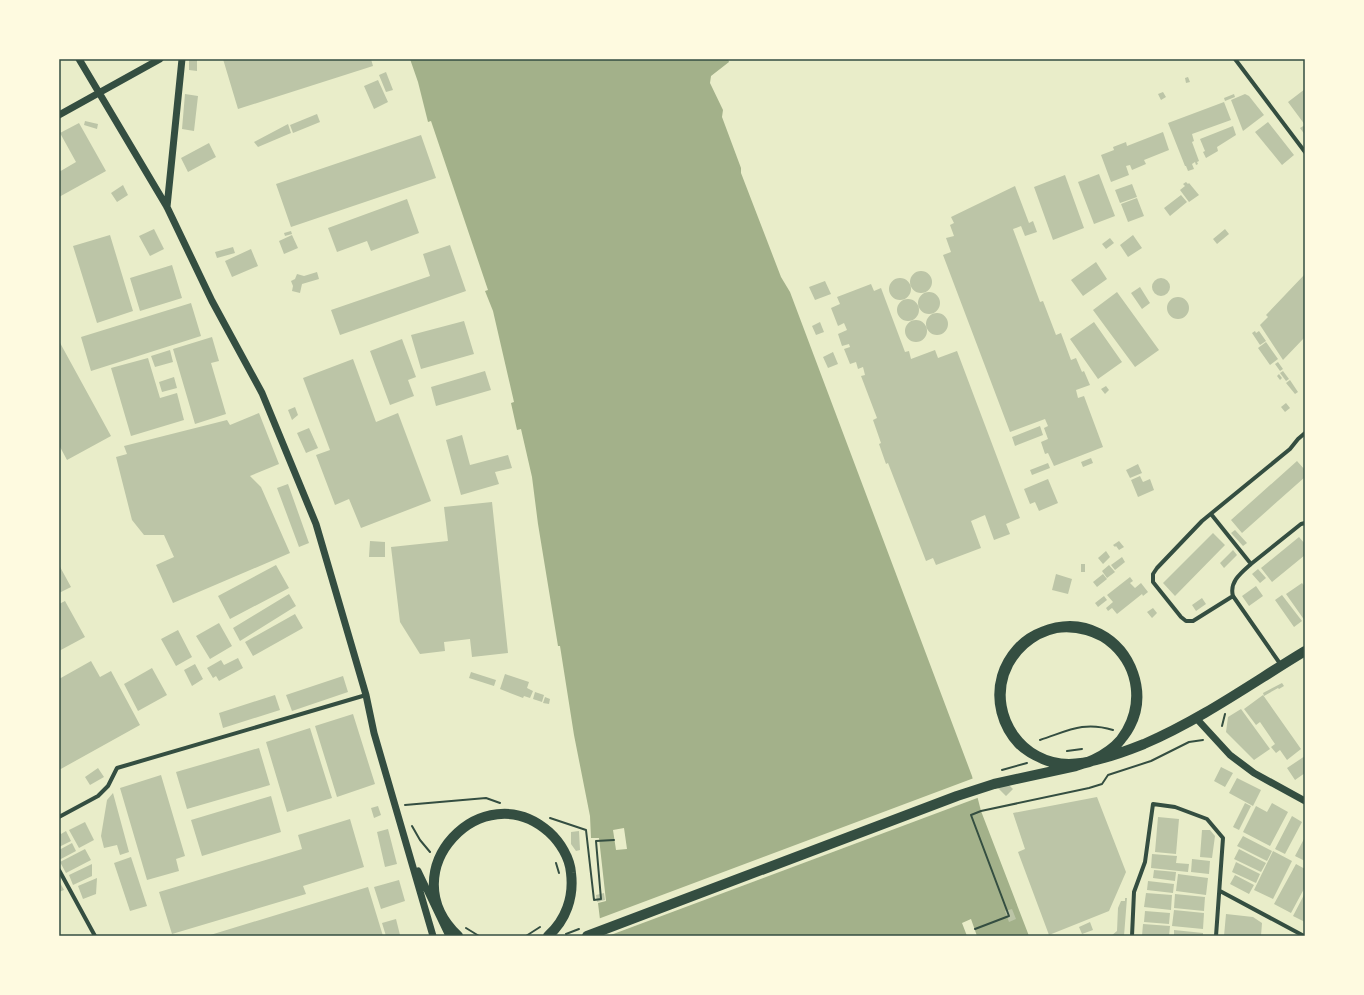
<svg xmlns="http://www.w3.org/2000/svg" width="1364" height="995" font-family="'Fira Sans',sans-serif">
<rect width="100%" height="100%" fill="#e9edc9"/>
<path fill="#a3b18a" d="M410 59H728L729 62 711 76 710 83 723 110 722 117 741 168V173L781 277 790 292 972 776 981 811 1029 936H602L598 903 606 901 599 838H591L590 816 574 735 560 646H558L538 524 532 477 521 429 517 430 511 403 514 402 493 311 485 291 488 290 431 121 428 122 418 82Z"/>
<path fill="#e9edc9" d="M974 778 980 797 608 936H600L598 919Z
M624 828 627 849 616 850 613 830Z
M971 919 977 936H967L962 923Z"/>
<path fill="#bcc5a7" d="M189 59H197V71L189 70Z
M223 59H371L373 66 238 109Z
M386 72 393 90 386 92 379 75Z
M1188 77 1190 82 1186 83 1185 78Z
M378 80 388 102 374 109 364 86Z
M1305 89V135L1300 128 1305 125 1288 102Z
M1163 92 1166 97 1161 100 1158 94Z
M185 94 198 96 194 131 182 129Z
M1234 94 1235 97 1225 101 1224 98Z
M1245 94 1249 96 1264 115 1243 131 1231 100Z
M1224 102 1231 120 1192 134 1194 141 1192 142 1199 161 1197 162 1198 164 1196 165 1195 162 1192 164 1194 169 1188 171 1186 166H1185L1168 123Z
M317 114 320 122 293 133 290 125Z
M85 121 98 124 97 129 84 125Z
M1268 122 1294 155 1282 165 1255 132Z
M79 123 106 171 59 197V172L76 162 60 133Z
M288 124 291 133 258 147 254 142Z
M1233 126 1236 135 1217 147 1218 151 1206 158 1203 152 1205 151 1200 139Z
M1163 132 1169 150 1144 160 1146 164 1132 170 1130 165 1126 166 1129 175 1111 182 1101 155 1114 150 1113 147 1126 142 1127 146Z
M421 135 436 178 291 227 276 184Z
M209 143 216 157 188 172 181 158Z
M1099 174 1115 216 1094 224 1078 182Z
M1065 175 1084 228 1053 240 1034 187Z
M1186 182 1188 184 1189 183 1199 195 1189 202 1180 190 1185 186 1183 184Z
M1132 184 1137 197 1120 203 1115 190Z
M123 185 128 195 117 202 111 193Z
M1015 186 1029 223 1033 221 1037 232 1025 236 1021 226 1013 229 1040 302 1043 301 1056 335 1061 333 1071 360 1076 358 1082 372 1084 371 1090 385 1076 390 1078 398 1084 396 1103 447 1054 466 1048 453 1045 454 1041 442 1048 439 1044 428 1048 426 1045 419 1010 432 943 255 951 252 946 238 954 236 950 225 954 223 951 217Z
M1181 195 1187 202 1170 216 1164 208Z
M1137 198 1144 216 1128 222 1121 204Z
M407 199 419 233 371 251 367 241 337 252 328 228Z
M154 229 164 249 150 256 139 236Z
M1225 229 1229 234 1217 244 1213 239Z
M291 231 292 234 285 236 284 233Z
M110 235 133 311 97 323 73 246Z
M292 235 298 248 284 254 279 241Z
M1133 235 1142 248 1128 257 1120 245Z
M1110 238 1114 243 1106 249 1102 244Z
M450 245 466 291 340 335 331 310 430 276 423 254Z
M233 247 235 253 217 258 215 252Z
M251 249 258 266 232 277 225 261Z
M1096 262 1107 279 1083 296 1071 280Z
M172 265 182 298 140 311 130 278Z
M910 282a11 11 0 1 1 22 0a11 11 0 1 1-22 0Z
M317 272 319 279 302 284 300 293 292 291 293 286 291 281 295 279 297 274 304 276Z
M1305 274V337L1283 360 1260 325 1268 317 1266 315Z
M1152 287a9 9 0 1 1 18 0a9 9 0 1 1-18 0Z
M889 289a11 11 0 1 1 22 0a11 11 0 1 1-22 0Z
M825 281 831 294 815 300 809 287Z
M871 284 874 291 881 288 905 352 909 351 911 359 935 350 938 358 957 351 1020 518 1006 524 1010 534 994 540 985 515 971 521 981 548 936 565 933 558 926 561 888 463 886 464 879 444 881 443 873 420 877 418 861 376 865 375 863 367 858 369 856 362 850 364 844 349 850 347 849 344 842 346 838 334 847 330 844 323 838 326 831 308 840 304 837 297Z
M1140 287 1150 303 1142 309 1131 293Z
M1117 292 1159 350 1135 367 1093 310Z
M918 303a11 11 0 1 1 22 0a11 11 0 1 1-22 0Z
M1167 308a11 11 0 1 1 22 0a11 11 0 1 1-22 0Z
M897 310a11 11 0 1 1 22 0a11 11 0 1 1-22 0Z
M191 303 201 336 91 371 81 337Z
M926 324a11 11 0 1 1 22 0a11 11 0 1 1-22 0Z
M905 331a11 11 0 1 1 22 0a11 11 0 1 1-22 0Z
M464 321 474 354 421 369 411 335Z
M820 322 824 332 816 335 812 326Z
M1094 322 1122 362 1098 379 1070 339Z
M1255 331 1256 333 1259 331 1266 341 1260 345 1252 333Z
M212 337 219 361 211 363 226 414 195 424 173 349Z
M402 339 416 377 408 380 414 396 390 405 370 351Z
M59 341 111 436 67 460 59 445Z
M1266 342 1278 359 1270 365 1258 348Z
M170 350 173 362 155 367 151 356Z
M833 352 838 364 828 368 823 357Z
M148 358 160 398 177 393 184 420 131 436 111 368Z
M353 359 376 422 398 413 431 501 361 528 349 499 335 505 316 455 330 450 303 378Z
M1278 362 1283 369 1280 371 1275 364Z
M485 371 491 390 436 406 431 387Z
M1283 371 1289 379 1286 381 1280 373Z
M1279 374 1282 378 1280 380 1277 376Z
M174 377 177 388 162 392 159 382Z
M1290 380 1298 392 1295 394 1286 383Z
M1106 386 1109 390 1105 394 1101 389Z
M1286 403 1290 408 1285 412 1281 407Z
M295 407 298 415 292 420 288 410Z
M259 413 279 464 250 476 261 487 290 553 173 603 156 565 174 557 164 535H144L132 520 116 457 127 454 124 446 227 420 230 425Z
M1040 426 1043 435 1015 446 1012 437Z
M309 428 318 448 306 453 297 433Z
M462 435 470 465 508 455 512 468 495 472 499 484 461 495 446 440Z
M1091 458 1093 463 1083 467 1081 462Z
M1297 461 1305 470V477L1242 533 1231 520Z
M1048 463 1050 468 1032 475 1030 470Z
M1138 464 1142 473 1130 478 1126 470Z
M1140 476 1143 482 1150 479 1154 490 1138 497 1131 480Z
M1048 479 1058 503 1039 511 1035 502 1030 504 1024 489Z
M288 484 309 543 299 547 277 488Z
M492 502 508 653 472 657 470 639 444 642 445 651 420 654 400 622 391 547 448 541 444 507Z
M1235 530 1247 543 1243 546 1231 533Z
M1213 533 1225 545 1175 596 1163 583Z
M1299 537 1305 544V555L1272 582 1261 568Z
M370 541 385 542V557H369Z
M1119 541 1124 547 1119 550 1116 546 1115 547 1113 545Z
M1233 550 1237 555 1224 568 1220 563Z
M1106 551 1110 557 1103 564 1098 558Z
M1122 557 1125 562 1115 570 1111 565Z
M1081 564H1085V572H1081Z
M59 565 71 587 59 593Z
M276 565 289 588 230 619 218 596Z
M1109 565 1115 572 1107 578 1102 571Z
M1258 569 1266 578 1260 583 1252 574Z
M1056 574 1072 579 1068 594 1052 590Z
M1103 574 1107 579 1097 587 1093 582Z
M1130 577 1133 581 1130 583 1135 588 1141 583 1148 592 1143 596 1142 594 1117 614 1112 608 1108 611 1106 608 1113 602 1107 595Z
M1302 583 1305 587V621L1286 594Z
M1256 586 1263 596 1249 606 1242 596Z
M289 594 296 606 240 641 233 628Z
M1282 595 1302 621 1294 627 1275 600Z
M1104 596 1107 600 1098 607 1095 603Z
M1202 598 1206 604 1196 611 1192 605Z
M65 601 85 637 59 651V604Z
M1153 608 1157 613 1152 618 1147 612Z
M295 614 303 628 253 656 245 642Z
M219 623 232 646 210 659 196 636Z
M178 630 192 657 176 666 161 639Z
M238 658 243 668 219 681 216 676 213 678 207 668 221 660 224 665Z
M91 661 100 677 111 671 140 725 59 770V679Z
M195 664 203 679 192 686 184 670Z
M152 668 167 695 138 711 124 684Z
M471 672 496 680 494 686 469 678Z
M505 674 529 682 527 688 533 691 530 698 524 696 523 698 500 689Z
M343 676 348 692 292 711 286 695Z
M1282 683 1284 686 1279 689 1278 688 1264 696 1263 693Z
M535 692 544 695 542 702 533 699Z
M275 695 280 710 223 728 219 713Z
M1263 695 1301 749 1287 760 1280 750 1276 753 1271 747 1275 744 1260 722 1256 725 1244 709Z
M545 697 550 699 549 704 543 703Z
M1241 709 1270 749 1254 760 1226 732 1228 717Z
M353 714 375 784 337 797 315 726Z
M310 728 332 798 287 812 266 742Z
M259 748 270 785 187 809 176 772Z
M1305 756V773L1295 780 1287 768Z
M1221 767 1233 773 1225 787 1214 781Z
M98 768 104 777 90 785 85 777Z
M161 775 185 856 176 859 179 871 147 880 120 788Z
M1237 778 1261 790 1253 806 1229 793Z
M1003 779 1013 789 1006 796 996 786Z
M113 793 129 852 120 855 117 845 104 848 101 836 107 800Z
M271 796 281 832 202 856 191 820Z
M1097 797 1126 872 1109 911 1049 935 1018 852 1025 849 1013 813Z
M1245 803 1251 806 1239 830 1233 827Z
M1272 803 1288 812 1270 846 1243 832 1256 806 1267 812Z
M378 806 381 815 374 818 371 808Z
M1292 816 1302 822 1285 854 1275 849Z
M1158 817 1179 819 1176 854 1155 852Z
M350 819 364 867 303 886 306 894 172 934 159 892 302 849 298 835Z
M85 822 94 840 79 848 69 830Z
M388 829 397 864 385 867 377 832Z
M59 830 61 834 66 831 71 841 59 847Z
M1202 830H1210L1215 836 1212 858 1200 857Z
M579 831 580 850 576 851 571 844V832Z
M1243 836 1272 851 1267 861 1237 846Z
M1305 837V861L1295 856Z
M72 843 76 851 59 860V850Z
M85 849 91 860 66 873 60 862Z
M1239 849 1266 863 1261 872 1234 859Z
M1273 851 1292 861 1273 899 1254 890Z
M1152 854 1177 856 1176 863 1189 864 1188 872 1151 868Z
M131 857 147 906 130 911 114 863Z
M1192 859 1210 861 1209 874 1191 872Z
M1236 862 1260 874 1256 883 1232 872Z
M92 864V876L73 885 69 875Z
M1296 864 1305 869V887L1291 913 1274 904Z
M1154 870 1176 872 1175 881 1153 878Z
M1178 874 1208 878 1206 895 1176 891Z
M1235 875 1254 885 1249 894 1230 884Z
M97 878 96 894 83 899 78 886Z
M399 880 405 901 381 909 374 887Z
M59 881 64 890 59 892Z
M1148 881 1174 884 1173 893 1147 890Z
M368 887 383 936H207Z
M604 893 605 900 597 902 596 895Z
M1146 893 1172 895 1171 910 1144 907Z
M1305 893V922L1293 916Z
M1175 894 1205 897 1204 911 1174 908Z
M1125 898H1127L1124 936H1111L1117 931 1118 908 1121 901H1125Z
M1012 909 1016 919 1009 922 1005 911Z
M1174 910 1204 913 1203 929 1172 926Z
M1145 911 1170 913 1169 924 1144 922Z
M1226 914 1253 917 1262 923 1261 936H1224Z
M396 919 400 935 386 936 382 923Z
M1090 922 1093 930 1082 934 1079 927Z
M1143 924 1170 926 1169 936H1142Z
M1174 930 1203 933V936H1174Z"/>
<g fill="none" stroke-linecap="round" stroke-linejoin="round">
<path stroke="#344e41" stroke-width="2" d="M1222 726 1225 714
M1040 740C1068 731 1083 721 1113 730
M1067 751 1082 749
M1002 770 1027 763
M405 805 486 798 500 803
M550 818 586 830 594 900 601 899 596 841 614 840
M412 826 420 840 430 852
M556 863 559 873
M466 928 479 936
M975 929 1009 916 971 815 981 811 1089 788 1102 784 1108 775 1151 761 1189 742 1203 740
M566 934 579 929
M526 936 540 927"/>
<path stroke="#344e41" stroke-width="4" d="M1235 59 1305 152
M1211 514 1251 564C1241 573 1229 582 1233 596
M1251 564 1301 524 1305 523
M1281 665 1233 596 1193 621H1186L1181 617 1153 582V574L1157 568 1202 521 1290 449 1298 439 1305 433
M59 817 98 796 108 786 117 768 366 695
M59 870 95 936
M1220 891 1304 936
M1132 936 1134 892 1145 862 1153 804 1175 807 1207 819 1223 838 1216 936"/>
<path stroke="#344e41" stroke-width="7" d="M79 59 167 207 212 301 262 393 316 524 366 695 374 733 433 936
M59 115 160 59
M167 207 182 59
M1196 718 1230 755 1254 773 1305 801
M418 871 449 936"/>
<path stroke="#344e41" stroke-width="10" d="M458 936C389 871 483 773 549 832 560 842 570 858 571 873 574 897 566 920 548 936
M587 936 957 796 994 784 1076 766C1188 733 1128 597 1042 632 1023 639 1008 656 1002 676 995 700 1002 726 1019 744 1027 752 1037 757 1048 761 1117 785 1167 695 1114 645 1099 631 1076 625 1056 628 1032 633 1012 651 1004 674 990 717 1022 764 1069 764 1091 764 1124 752 1144 744 1202 719 1252 683 1305 651"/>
</g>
<rect width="1364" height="995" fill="none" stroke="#fefae0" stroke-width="120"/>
<rect x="60" y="60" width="1244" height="875" fill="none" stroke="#344e41" stroke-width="1.5"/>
</svg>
